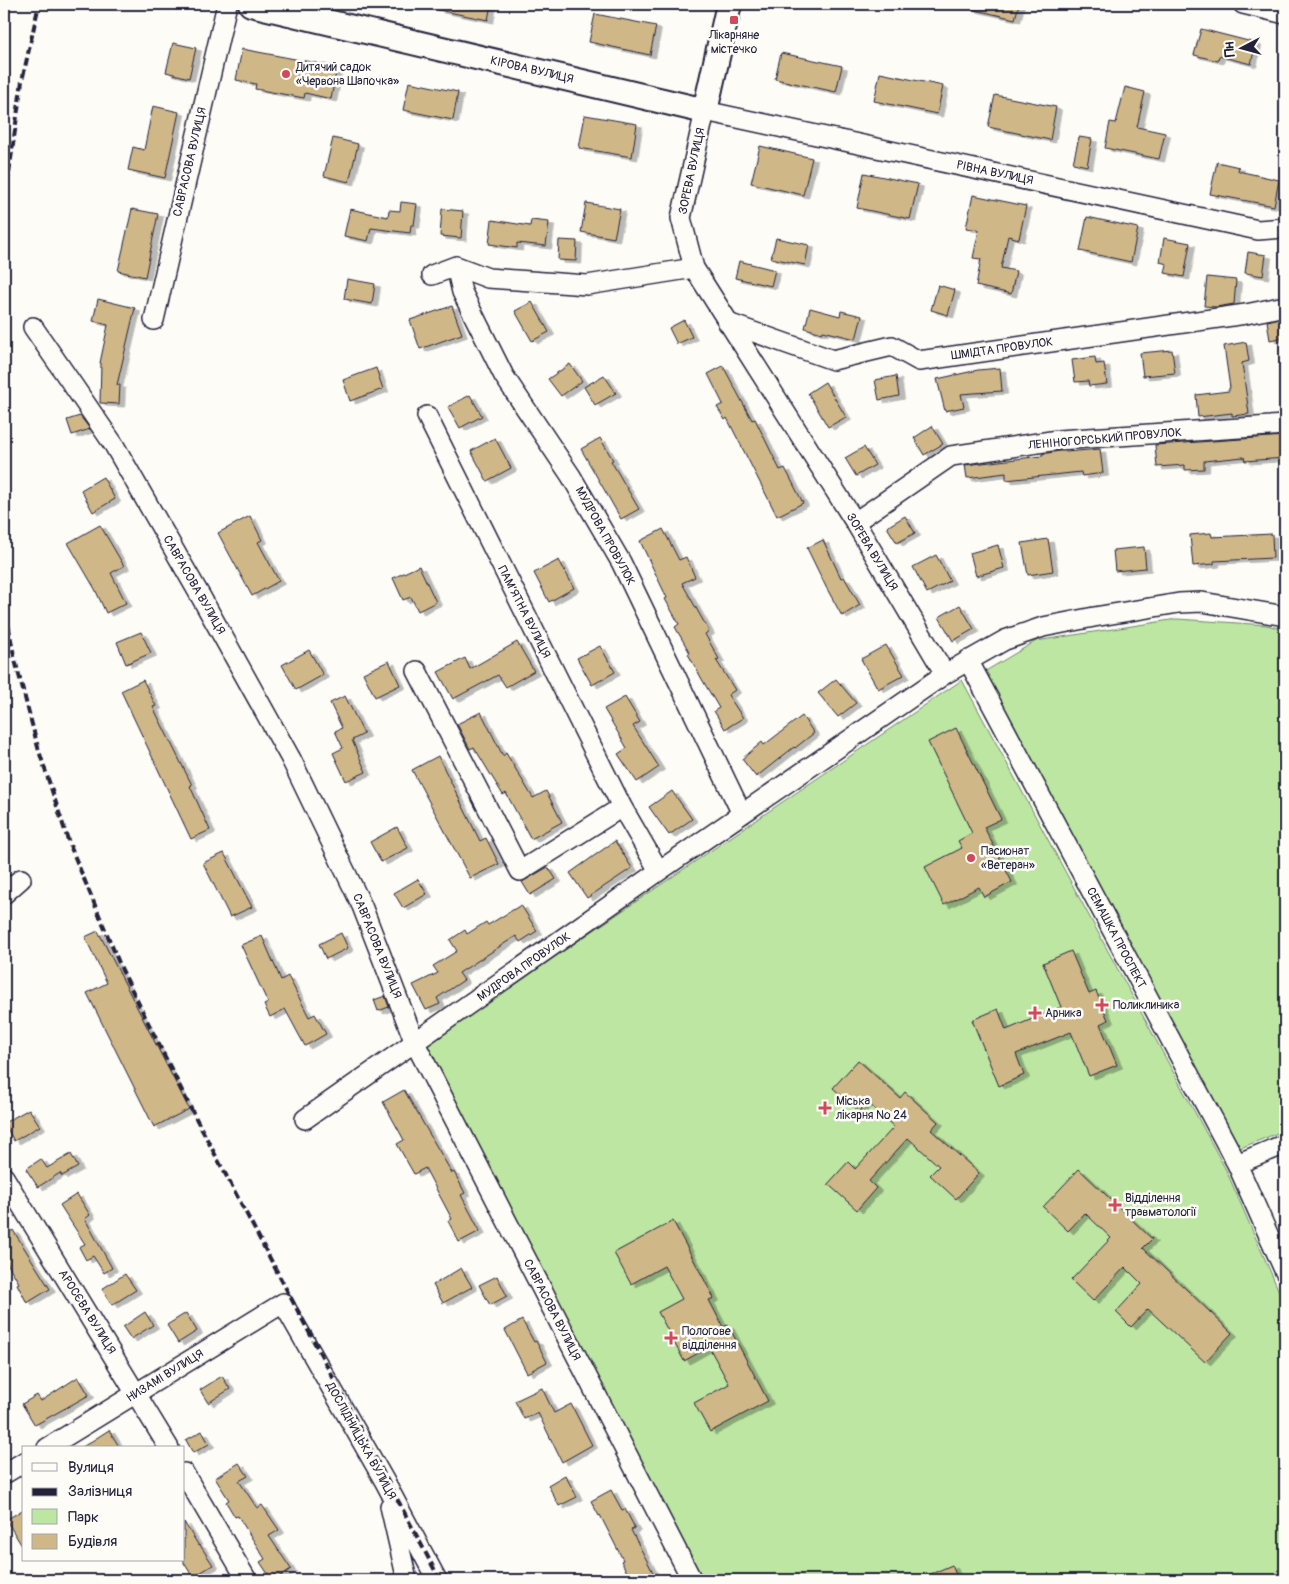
<svg xmlns="http://www.w3.org/2000/svg" width="1289" height="1584" font-family="Pangolin,sans-serif">
<defs>
<filter id="shadow"><feDropShadow dx="5.5" dy="3" stdDeviation="0" flood-color="#0004"/></filter>
</defs>
<rect width="100%" height="100%" fill="#fdfcf7"/>
<filter id="ink" filterUnits="userSpaceOnUse"><feTurbulence type="fractalNoise" baseFrequency=".02" numOctaves="2"/><feDisplacementMap in="SourceGraphic" scale="10" xChannelSelector="R" yChannelSelector="G"/><feConvolveMatrix kernelMatrix="1 2 1 2 8 2 1 2 1" color-interpolation-filters="sRGB"/></filter>
<g filter="url(#ink)">
<path fill="#bde6a2" stroke="#70846e" d="M1177 619 1267 625 1285 630V1130L1238 1149 984 672 1036 641Z
M962 680 1226 1170 1285 1305V1580H696L425 1045Z"/>
<path fill="#d0b787" stroke="#22223b" filter="url(#shadow)" d="M439 4H491L488 20 438 10Z
M972 4H1019L1015 19 971 9Z
M595 14 656 26 650 55 589 42Z
M1201 29 1256 43 1251 64 1219 56 1218 61 1194 55Z
M173 43 196 48 189 78 166 72Z
M242 49 337 67 331 99 305 93 304 98 255 89 256 84 236 80Z
M781 53 842 66 836 92 775 79Z
M880 73 943 86 937 114 874 101Z
M409 82 458 92 453 120 403 110Z
M1125 87 1145 92 1137 127 1165 133 1159 159 1105 148 1110 122 1116 123Z
M995 95 1056 107 1050 140 988 127Z
M153 106 179 112 165 178 128 170 133 147 144 150Z
M585 115 637 124 632 157 579 148Z
M1079 137 1092 139 1087 166 1073 163Z
M333 138 358 144 349 182 324 176Z
M760 146 812 158 803 195 751 183Z
M1217 162 1239 167 1238 171 1279 180 1274 206 1210 194Z
M864 173 918 184 910 219 857 208Z
M973 195 1026 206 1019 239 1008 236 1001 268 1016 271 1011 294 976 286 981 259 973 258 979 230 966 228Z
M401 202 417 204 414 225H411L410 233 371 228 368 241 344 236 350 209 388 217 389 210 400 211Z
M586 203 620 209 614 238 581 232Z
M132 209 158 214 145 277 118 271Z
M442 209 463 211 461 238 440 236Z
M1087 217 1138 228 1131 262 1080 251Z
M492 220 530 226 531 220 549 222 546 246 517 243V248L489 244Z
M776 238 809 245 805 265 771 258Z
M1164 238 1190 243 1184 277 1165 273 1167 264 1160 262Z
M559 240 577 241 576 261 558 260Z
M1248 252 1266 255 1263 276 1245 273Z
M739 261 775 270 771 286 735 278Z
M1207 277 1236 280 1234 304 1216 307 1204 306Z
M347 279 375 284 372 304 344 299Z
M938 285 955 290 948 315 931 310Z
M98 299 135 308 117 385H120L119 404 100 403 101 363H100L108 325 93 321Z
M532 302 549 332 532 341 515 311Z
M452 306 462 334 420 349 410 320Z
M810 308 840 316 841 311 862 316 856 339 823 331 822 333 805 328Z
M1285 317V337L1270 340 1267 321Z
M684 320 692 337 677 344 669 328Z
M1246 342 1249 361 1242 363 1249 414 1232 416V413L1198 417 1196 395 1229 391V388H1230L1224 346Z
M1172 350 1175 373 1143 376 1140 353Z
M1095 357 1096 364 1104 363 1107 384 1089 386 1088 381 1075 382 1072 360Z
M570 364 582 381 561 396 548 379Z
M723 366 752 420 755 419 780 470 785 468 803 503 777 516 727 418 725 420 717 407 723 404 708 374Z
M376 368 383 389 350 401 343 380Z
M1000 368 1002 391 961 394 964 407 945 411 937 379 978 370Z
M604 375 616 393 595 405 584 387Z
M896 376 899 396 879 400 875 380Z
M825 382 846 417 828 427 808 393Z
M470 395 482 416 460 428 448 407Z
M80 416 90 429 72 435 67 420Z
M932 426 943 444 924 455 914 438Z
M1285 436V458L1245 461 1244 457 1204 461V469L1185 470V465L1157 467 1155 445Z
M495 438 511 468 487 481 471 451Z
M600 438 613 460 611 461 639 509 621 519 581 449Z
M864 447 875 465 856 476 845 458Z
M1100 449 1103 473 1082 476 1081 472 1006 480V473L967 478 965 465 1042 456V454L1059 451H1066V452Z
M103 477 115 499 93 512 81 490Z
M250 516 262 540 258 542 279 581 252 596 218 533Z
M905 516 915 533 897 543 887 527Z
M100 525 124 566 111 573 126 603 106 613 95 589 68 543Z
M663 529 679 560 686 557 695 577 682 583 709 631 705 634 719 659 716 660 735 690 728 695 743 718 725 729 714 711 719 708 703 681 688 654 690 653 675 627 679 624 665 599 667 598 640 541Z
M1211 533 1212 537 1272 534 1273 558 1214 561V564L1193 566 1190 535Z
M1048 539 1053 571 1028 575 1022 543Z
M823 540 841 578 844 577 860 605 842 616 826 587 807 548Z
M998 545 1004 568 976 576 970 553Z
M1144 547 1146 568 1115 571 1113 550Z
M936 555 950 581 927 593 913 567Z
M559 560 574 588 549 602 534 573Z
M419 566 436 602 418 611 411 597 403 600 393 578Z
M960 605 974 629 953 641 939 617Z
M141 632 151 653 126 664 117 642Z
M517 642 534 671 506 687 498 675 453 699 438 672 465 658 470 669Z
M886 645 904 675 878 689 861 659Z
M600 646 615 672 592 685 577 658Z
M309 650 323 675 296 690 282 665Z
M389 661 400 685 375 697 363 673Z
M836 679 856 703 838 717 818 693Z
M143 680 156 706 153 707 192 785 190 786 210 830 191 839 121 691Z
M345 696 364 734 352 740 366 772 346 781 333 753 343 748 335 731 342 728 330 703Z
M625 697 640 722 633 726 659 767 637 782 618 754 627 748 604 709Z
M481 712 503 756 506 753 533 798 546 791 562 822 531 839 506 793 503 795 474 747 470 749 457 724Z
M802 716 814 733 795 748 794 747 756 777 742 759 762 742 764 745Z
M956 728 1001 819 984 827 1012 882 984 897 979 887 944 905 925 867 962 848 958 841 972 833 928 742Z
M438 756 480 841 486 838 499 864 470 878 412 770Z
M672 791 692 819 669 835 649 807Z
M397 827 408 848 381 862 370 842Z
M615 841 632 868 587 898 570 873Z
M224 853 252 907 230 917 203 863Z
M548 867 556 879 530 895 522 882Z
M418 879 427 894 403 908 394 893Z
M521 905 537 931 520 942 516 936 459 973 464 980 437 998 440 1004 426 1010 413 985 438 973 433 966 457 951 450 940 465 930 467 934 486 922 488 925Z
M98 931 189 1109 154 1127 87 993 107 983 85 937Z
M341 933 348 948 326 959 319 944Z
M262 936 281 980 288 976 309 1017 315 1014 326 1034 305 1046 285 1009 270 1017 264 1005 268 1003 241 945Z
M1071 951 1089 994 1096 991 1108 1020 1100 1024 1117 1065 1089 1076 1071 1032 1016 1054 1024 1075 999 1086 972 1020 998 1009 1006 1030 1061 1007 1043 963Z
M385 996 389 1007 378 1011 374 1000Z
M858 1060 900 1098 905 1092 938 1122 931 1130 979 1173 956 1199 930 1175 939 1166 908 1138 869 1181 876 1188 857 1210 828 1184 848 1162 855 1169 894 1127 867 1102 859 1111 833 1088Z
M404 1090 452 1173 454 1172 465 1193 461 1195 480 1231 459 1242 448 1221 452 1219 425 1168 414 1174 397 1144 404 1140 383 1102Z
M29 1109 40 1126 14 1141 4 1123Z
M71 1154 78 1167 62 1176 60 1173 38 1187 26 1169 41 1159 47 1168Z
M1079 1169 1152 1239 1143 1248 1232 1333 1205 1362 1148 1309 1131 1327 1116 1312 1142 1284 1125 1267 1093 1301 1071 1280 1111 1238 1085 1213 1068 1231 1043 1207Z
M77 1194 90 1215 85 1219 112 1268 104 1273 93 1256 86 1260 79 1247 85 1244 60 1205Z
M673 1221 714 1298 709 1300 723 1327 728 1325 768 1401 710 1432 694 1403 729 1384 709 1347 684 1361 658 1312 682 1299 664 1266 631 1284 614 1253Z
M13 1230 50 1289 27 1303 17 1284 19 1283 4 1258V1236Z
M461 1268 472 1287 443 1303 433 1285Z
M125 1274 136 1290 112 1305 102 1289Z
M497 1276 507 1296 490 1305 479 1285Z
M145 1312 153 1325 131 1339 123 1327Z
M186 1313 197 1331 178 1343 167 1325Z
M522 1320 534 1342 536 1341 547 1362 527 1373 505 1330Z
M222 1376 230 1389 208 1403 200 1390Z
M78 1377 89 1395 35 1425 22 1404 37 1395 41 1401Z
M542 1388 554 1413 571 1404 592 1445 562 1462 538 1413 524 1419 515 1401Z
M109 1430 120 1448H81Z
M202 1431 209 1444 193 1453 186 1440Z
M239 1463 248 1476 239 1481 257 1508 262 1505 279 1530 269 1536 291 1569 274 1580H272L260 1562 265 1559 238 1516 235 1517 226 1502 229 1500 215 1478Z
M565 1475 577 1497 559 1506 548 1485Z
M611 1490 622 1510 625 1509 635 1528 631 1530 657 1580H631L621 1561 623 1560 600 1515 599 1516 591 1501Z
M24 1509V1549L6 1520Z
M184 1522 199 1546 200 1545 213 1565 193 1577 184 1563Z
M952 1565 958 1580H917Z"/>
<g fill="none" stroke-linecap="round" stroke-linejoin="round">
<defs>
<path id="minor" d="M1243 4 1285 14
M1285 228 1258 230 705 111 681 218 694 268 855 522 945 674 1005 640 1043 627 1094 617 1179 603 1202 602 1285 616
M456 266 462 292 504 376 571 476 621 562 742 814
M432 275 456 266 488 278 587 285 694 268
M154 320 227 4
M728 323 833 360 892 346 919 361 1246 314 1285 306
M33 327 114 445 201 597 291 759 362 906 415 1043 692 1580
M427 416 622 807 659 871
M855 522 951 456 1058 440 1285 425
M968 660 1237 1164 1285 1272
M417 671 520 871 622 807
M4 894 21 879
M305 1119 659 871 945 674
M1237 1164 1285 1144
M4 1177 169 1448
M47 1448 283 1303 385 1482 437 1580
M184 1473 247 1580
M4 1474 24 1462
M390 1506 407 1580"/>
<path id="major" d="M251 4 705 111 729 4"/>
</defs>
<use href="#minor" stroke="#22223b" stroke-width="22"/>
<use href="#major" stroke="#22223b" stroke-width="28"/>
<use href="#minor" stroke="#fdfcf7" stroke-width="19"/>
<use href="#major" stroke="#fdfcf7" stroke-width="24"/>
<path stroke="#22223b" stroke-width="4" stroke-dasharray="8 4" stroke-linecap="butt" d="M4 208 22 81 39 4
M4 602 14 656 39 751 69 843 122 970 190 1107 440 1580"/>
</g>
</g>
<g fill="#d1495b" stroke="#fdfcf7" stroke-width="2">
<rect x="729" y="15" width="10" height="10" rx="2.5"/>
<circle cx="286" cy="74" r="5"/>
<circle cx="971" cy="858" r="5"/>
<path d="M1099.5 997.5h5v5h5v5h-5v5h-5v-5h-5v-5h5z"/>
<path d="M1032.5 1005.5h5v5h5v5h-5v5h-5v-5h-5v-5h5z"/>
<path d="M822.5 1100.5h5v5h5v5h-5v5h-5v-5h-5v-5h5z"/>
<path d="M1112.5 1197.5h5v5h5v5h-5v5h-5v-5h-5v-5h5z"/>
<path d="M668.5 1330.5h5v5h5v5h-5v5h-5v-5h-5v-5h5z"/>
</g>
<g text-anchor="middle" dominant-baseline="central" stroke-width="5" stroke-linejoin="round" paint-order="stroke">
<g font-size="12" fill="#22223b" stroke="#fdfcf7" text-anchor="start">
<text x="734" y="35" text-anchor="middle">Лікарняне<tspan x="734" dy="14">містечко</tspan></text>
<text x="296" y="67">Дитячий садок<tspan x="296" dy="14">«Червона Шапочка»</tspan></text>
<text x="981" y="851">Пасионат<tspan x="981" dy="14">«Ветеран»</tspan></text>
<text x="1113" y="1005">Поликлиника</text>
<text x="1045" y="1013">Арника</text>
<text x="836" y="1101">Міська<tspan x="836" dy="14">лікарня № 24</tspan></text>
<text x="1125" y="1198">Відділення<tspan x="1125" dy="14">травматології</tspan></text>
<text x="682" y="1331">Пологове<tspan x="682" dy="14">відділення</tspan></text>
</g>
<g font-size="12" fill="#22223b" stroke="#fdfcf7">
<text transform="translate(532 70) rotate(13)">КІРОВА ВУЛИЦЯ</text>
<text transform="translate(190 162) rotate(-77)">САВРАСОВА ВУЛИЦЯ</text>
<text transform="translate(692 171) rotate(-78)">ЗОРЕВА ВУЛИЦЯ</text>
<text transform="translate(995 173) rotate(12)">РІВНА ВУЛИЦЯ</text>
<text transform="translate(1002 349) rotate(-8)">ШМІДТА ПРОВУЛОК</text>
<text transform="translate(1105 439) rotate(-5)">ЛЕНІНОГОРСЬКИЙ ПРОВУЛОК</text>
<text transform="translate(605 536) rotate(61)">МУДРОВА ПРОВУЛОК</text>
<text transform="translate(872 552) rotate(59)">ЗОРЕВА ВУЛИЦЯ</text>
<text transform="translate(194 585) rotate(60)">САВРАСОВА ВУЛИЦЯ</text>
<text transform="translate(524 612) rotate(63)">ПАМ’ЯТНА ВУЛИЦЯ</text>
<text transform="translate(1116 938) rotate(62)">СЕМАШКА ПРОСПЕКТ</text>
<text transform="translate(377 946) rotate(68)">САВРАСОВА ВУЛИЦЯ</text>
<text transform="translate(524 967) rotate(-35)">МУДРОВА ПРОВУЛОК</text>
<text transform="translate(552 1310) rotate(63)">САВРАСОВА ВУЛИЦЯ</text>
<text transform="translate(87 1312) rotate(58)">АРОСЄВА ВУЛИЦЯ</text>
<text transform="translate(165 1376) rotate(-32)">НИЗАМІ ВУЛИЦЯ</text>
<text transform="translate(361 1441) rotate(61)">ДОСЛІДНИЦЬКА ВУЛИЦЯ</text>
</g>
</g>
<rect width="1289" height="1584" fill="none" stroke="#fdfcf7" stroke-width="20"/>
<rect x="10" y="10" width="1269" height="1564" fill="none" stroke="#22223b" stroke-width="2" filter="url(#ink)"/>
<rect x="22" y="1446" width="162" height="115" fill="#fdfcf7" stroke="#a5a5ac"/>
<rect x="32" y="1463" width="25" height="8" fill="#fdfcf7" stroke="#a5a5ac"/>
<text x="68" y="1472" font-size="15" fill="#22223b">Вулиця</text>
<rect x="32" y="1488" width="25" height="8" fill="#22223b" stroke="#a5a5ac"/>
<text x="68" y="1496" font-size="15" fill="#22223b">Залізниця</text>
<rect x="32" y="1509" width="25" height="15" fill="#bde6a2" stroke="#a5a5ac"/>
<text x="68" y="1522" font-size="15" fill="#22223b">Парк</text>
<rect x="32" y="1534" width="25" height="15" fill="#d0b787" stroke="#a5a5ac"/>
<text x="68" y="1546" font-size="15" fill="#22223b">Будівля</text>
<g transform="translate(1242 48) rotate(264)" stroke="#fdfcf7" stroke-width="4" paint-order="stroke">
<path d="M0-4L9 19L0 12L-9 19Z" fill="#22223b"/>
<text y="-8" font-size="14" font-weight="bold" text-anchor="middle" fill="#22223b">Пн</text>
</g>
</svg>
